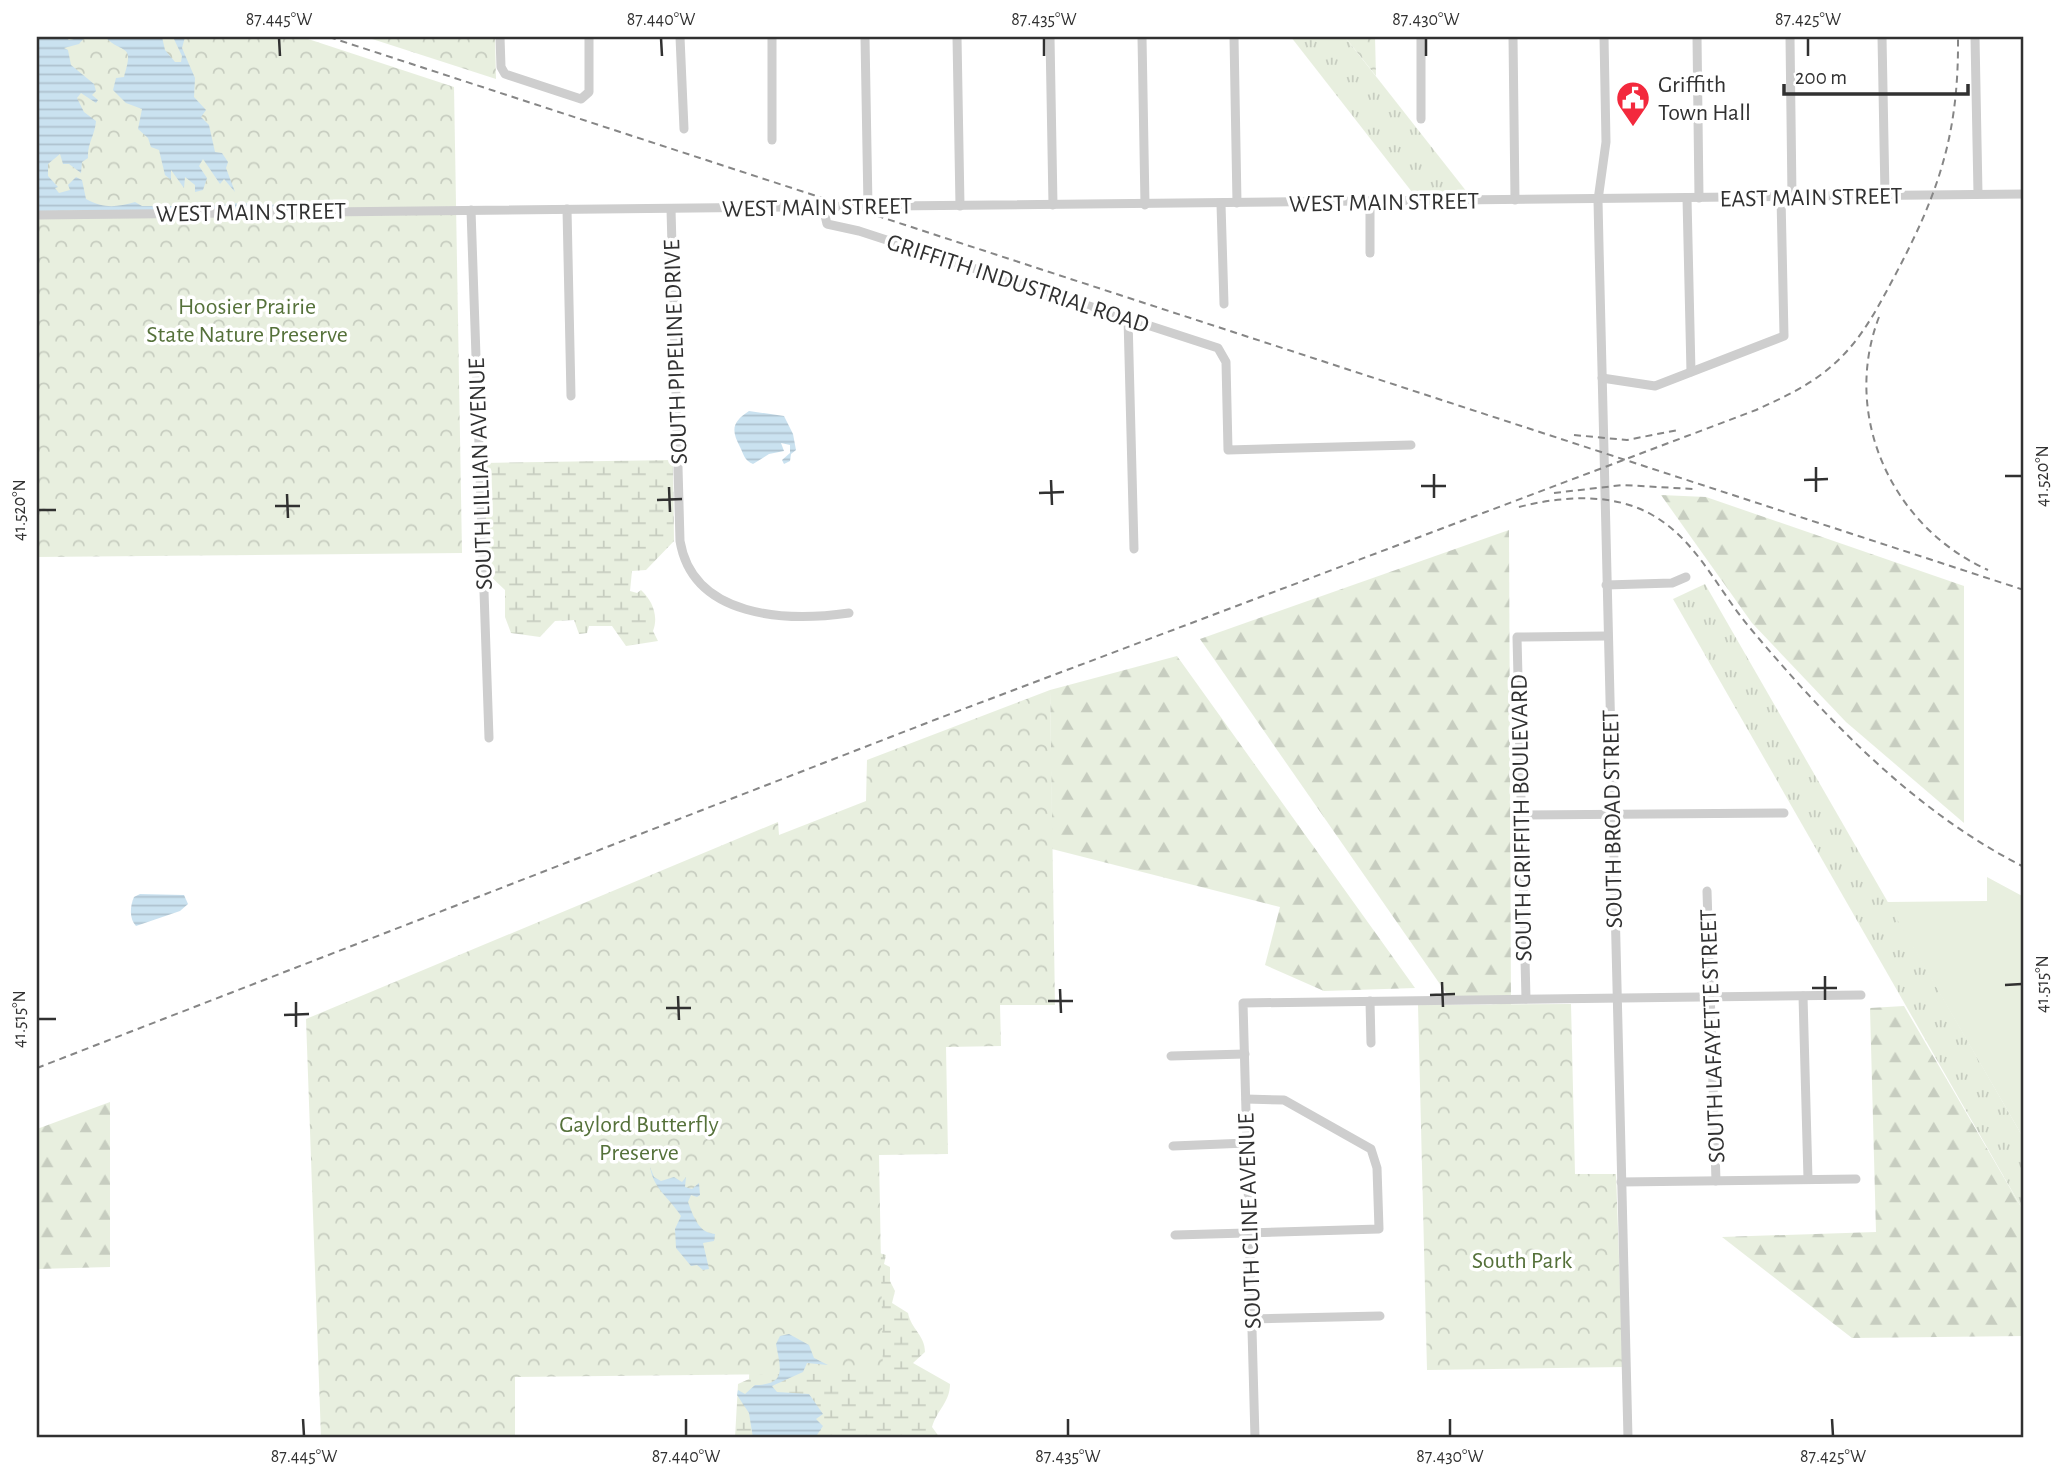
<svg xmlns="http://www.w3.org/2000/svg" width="2061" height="1475" font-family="'Alegreya Sans',sans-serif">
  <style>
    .grass { fill: url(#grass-tufts) }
    .forest { fill: url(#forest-firs) }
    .wetland { fill: url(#wetland-marsh) }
    .park { fill: url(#park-crowns) }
    .pitch { fill: #e8efdf }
    .water { fill: url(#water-rules) }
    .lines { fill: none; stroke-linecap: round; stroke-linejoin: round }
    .minor { stroke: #cecece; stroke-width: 9 }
    .rail { stroke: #868686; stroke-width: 2; stroke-dasharray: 7 5; stroke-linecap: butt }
    .ticks { fill: none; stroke: #313131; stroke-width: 2.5 }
    .labels { text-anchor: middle; stroke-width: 7; stroke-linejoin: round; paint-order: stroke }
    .poi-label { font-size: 24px; fill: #313131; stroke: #fff; text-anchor: start }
    .street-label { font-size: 24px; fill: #313131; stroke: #fff }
    .park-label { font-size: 24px; fill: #55713a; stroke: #fff }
    .neatline { fill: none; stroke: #313131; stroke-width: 2.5 }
    .ticks-label { font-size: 18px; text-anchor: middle; fill: #313131 }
  </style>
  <defs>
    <pattern id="grass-tufts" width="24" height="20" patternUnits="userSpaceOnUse" patternTransform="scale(1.75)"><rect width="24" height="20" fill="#e8efdf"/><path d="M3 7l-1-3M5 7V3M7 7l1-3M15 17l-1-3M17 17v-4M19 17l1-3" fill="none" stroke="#c7cdc0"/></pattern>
    <pattern id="forest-firs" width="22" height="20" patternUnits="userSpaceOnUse" patternTransform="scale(1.75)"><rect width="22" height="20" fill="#e8efdf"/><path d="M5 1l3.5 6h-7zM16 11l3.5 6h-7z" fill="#c7cdc0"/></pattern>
    <pattern id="wetland-marsh" width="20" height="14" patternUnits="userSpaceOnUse" patternTransform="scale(1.75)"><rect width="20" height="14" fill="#e8efdf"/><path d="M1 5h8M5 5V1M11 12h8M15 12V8" fill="none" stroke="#c7cdc0"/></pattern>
    <pattern id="park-crowns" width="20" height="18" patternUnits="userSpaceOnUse" patternTransform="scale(1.75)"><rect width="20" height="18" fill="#e8efdf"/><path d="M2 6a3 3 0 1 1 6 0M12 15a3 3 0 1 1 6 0" fill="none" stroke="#c7cdc0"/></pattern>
    <pattern id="water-rules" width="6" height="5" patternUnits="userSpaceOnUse" patternTransform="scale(1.75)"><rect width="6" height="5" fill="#cae2f0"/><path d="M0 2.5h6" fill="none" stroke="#aec2ce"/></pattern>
  </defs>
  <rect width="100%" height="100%" fill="#fff"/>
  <g class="grass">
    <polygon points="1291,37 1345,37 1474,201 1419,201"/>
    <polygon points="1705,584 2024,1139 2024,1212 1673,599"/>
  </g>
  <g class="forest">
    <polygon points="1661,495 1706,497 1964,586 1964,823 1846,722 1752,623"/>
    <polygon points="1509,530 1511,1006 1451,1000 1200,639"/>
    <polygon points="1177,656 1415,988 1324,991 1265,965 1280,907 1052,849 1050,690"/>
    <polygon points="1904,1006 2024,1212 2024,1336 1852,1338 1722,1237 1876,1232 1870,1008"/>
    <polygon points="110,1102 110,1267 37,1269 37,1129"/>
  </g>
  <g class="wetland">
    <path d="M673 460 674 541 646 570 632 571 630 591 637 593 641 590C652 600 659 616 653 631L658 641 626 646 612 626H589L587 633 579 634 574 620 555 621 540 637 511 633 505 617V590L488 574 484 463Z"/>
    <path d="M876 1252 886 1255 884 1264 890 1267V1281L895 1291 892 1303 908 1313C911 1329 925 1335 925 1352L913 1363 950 1384C950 1402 937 1410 932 1427L940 1438H735L738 1384 749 1379 750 1353Z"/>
  </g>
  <g class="park">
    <polygon points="37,37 302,37 454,87 462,553 37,557"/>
    <polygon points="366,37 495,37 496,79"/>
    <polygon points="1345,37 1375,37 1376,76"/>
    <polygon points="1050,690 1055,1005 1000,1005 1001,1046 946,1047 948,1154 879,1155 883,1373 515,1377 515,1438 321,1438 306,1019 778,822 779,835 866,801 867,760"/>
    <polygon points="1571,1004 1575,1174 1616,1174 1623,1367 1427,1370 1418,1005"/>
  </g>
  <polygon class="pitch" points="1987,877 2024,897 2024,1139 1887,902 1987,901"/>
  <g class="water">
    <path d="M37 37H65L69 40 85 37 79 44 64 48 68 50 71 65 94 84 96 91 92 95 98 100 96 103 81 93 77 98 84 112 96 121C95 135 87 144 88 158L82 162 81 173 69 164H63L60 154 48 164V176L58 187 55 188 59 193 70 190 68 185 76 177 82 180 86 199C104 209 117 207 135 202L142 206H182L198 202 209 206 240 203 352 208 37 211Z"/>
    <path d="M105 37H162L165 50 175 62H181L182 56 173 37H185L182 48 195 78 194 97 206 110 201 117 209 125 215 152 222 153 228 162 226 168 235 192 224 179 220 184 203 159 199 166 207 178 203 190 195 192V185L185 177 184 188 171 170V180L165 175 159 150 151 147 148 138 138 129 142 109 126 103 113 90 116 78 124 77C135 42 123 55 105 37Z"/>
    <path d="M749 411 784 416 793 434 796 450 791 454 790 461 784 464 782 460 790 453V445L781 443 784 451 769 454 753 464C744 460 744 455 740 447 731 430 732 422 749 411Z"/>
    <path d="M140 894 184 895 188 904 180 911 136 926C129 919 130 906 134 897Z"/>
    <path d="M650 1167 654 1177 661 1181 674 1177 682 1182 686 1177 685 1187 692 1189 699 1183 700 1195 697 1197 691 1195 688 1202C693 1215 698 1233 715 1234L714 1241 703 1243 709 1269 703 1270 697 1265 691 1266 676 1248 675 1229 681 1216C669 1197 654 1190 650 1167Z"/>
    <path d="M789 1334 809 1345 814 1358 828 1365 807 1363 803 1372 772 1386 777 1392 809 1394 823 1414 816 1419 823 1426 815 1438H753L749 1413 737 1395 738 1390 745 1394 755 1385C788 1385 780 1367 776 1344L780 1336Z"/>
  </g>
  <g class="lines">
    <g class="minor">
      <polyline points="500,37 501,67 505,74 581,99 589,92 589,37"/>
      <polyline points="680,37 684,129"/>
      <polyline points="865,37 868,207"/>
      <polyline points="957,37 960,206"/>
      <polyline points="1050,37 1053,205"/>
      <polyline points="1142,37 1145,205"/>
      <polyline points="1234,37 1237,203"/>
      <polyline points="1421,37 1421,119"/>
      <polyline points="1513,37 1515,200"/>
      <polyline points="1604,37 1606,142 1598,200 1599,246 1628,1438"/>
      <polyline points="1697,37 1699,198"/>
      <polyline points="1790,37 1792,197"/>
      <polyline points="1882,37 1885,195"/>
      <polyline points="1975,37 1978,194"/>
      <polyline points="772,140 772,37"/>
      <polyline points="1687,198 1691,372"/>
      <polyline points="1221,204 1224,304"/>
      <polyline points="823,207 827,224 859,231 1218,348 1226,362 1228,450 1411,445"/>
      <polyline points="567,209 571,396"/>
      <path d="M671 209 680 541C693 618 786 622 849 613"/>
      <polyline points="471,210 489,738"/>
      <polyline points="37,215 2024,194"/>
      <polyline points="1370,253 1370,202"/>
      <polyline points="1128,318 1134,549"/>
      <polyline points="1602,378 1655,386 1784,336 1781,197"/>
      <polyline points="1606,585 1672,583 1686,577"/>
      <polyline points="1521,815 1784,813"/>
      <polyline points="1707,891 1716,1181"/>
      <polyline points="1803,996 1808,1179"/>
      <polyline points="1526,999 1517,637 1607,636"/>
      <polyline points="1370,1001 1371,1043"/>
      <polyline points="1171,1056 1245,1054"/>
      <polyline points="1173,1146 1247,1143"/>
      <polyline points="1621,1182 1856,1179"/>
      <polyline points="1175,1235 1379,1229 1377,1168 1371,1149 1284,1100 1246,1099"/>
      <polyline points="1252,1319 1380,1316"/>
      <polyline points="1255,1438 1243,1003 1861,995"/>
    </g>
    <g class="rail">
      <polyline points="329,37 2024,590"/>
      <path d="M1879 317C1841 416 1892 527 1988 570"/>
      <polyline points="1574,435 1627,440 1678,430"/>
      <polyline points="1554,493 1623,485 1693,489"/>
      <path d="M1519 507C1562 496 1614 492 1654 516 1697 541 1718 590 1750 628 1828 721 1915 812 2024 867"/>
      <path d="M37 1068 937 719 1756 410C1784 397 1811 385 1834 364 1860 341 1876 311 1892 281 1938 195 1959 136 1958 37"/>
    </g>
  </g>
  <path class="ticks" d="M279 38 280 56M661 38 662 56M1044 38V56M1426 38V56M1808 38V56M1816 467V492M1434 474V498M2005 476H2022M1051 480 1052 505M1804 480 1828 479M1421 486H1446M669 487 670 512M1039 493 1064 492M287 494 288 518M657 500 682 499M275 506H300M38 510H56M1825 976V1000M1442 982 1443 1007M2005 985 2022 984M1812 988H1837M1060 989 1061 1013M1430 995 1455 994M678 996 679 1020M1048 1001H1073M296 1002V1027M666 1008H691M284 1015 309 1014M38 1019H56M303 1419 304 1436M686 1419V1436M1068 1419V1436M1450 1419V1436M1832 1419 1833 1436"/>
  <defs>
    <g id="civic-pin" transform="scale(1.75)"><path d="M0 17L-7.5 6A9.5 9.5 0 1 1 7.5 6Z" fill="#f3293d" stroke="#fff"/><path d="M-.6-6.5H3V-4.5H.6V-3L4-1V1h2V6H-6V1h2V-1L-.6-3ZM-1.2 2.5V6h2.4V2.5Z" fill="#fff"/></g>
  </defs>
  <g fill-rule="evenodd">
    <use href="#civic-pin" x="1633" y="98"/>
  </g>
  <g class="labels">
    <g class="poi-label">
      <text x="1658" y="92">Griffith<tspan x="1658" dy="28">Town Hall</tspan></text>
    </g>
    <g class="street-label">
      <text transform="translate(1811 197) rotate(-1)" y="8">EAST MAIN STREET</text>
      <text transform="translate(1384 202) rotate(-1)" y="8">WEST MAIN STREET</text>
      <text transform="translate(817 207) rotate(-1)" y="8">WEST MAIN STREET</text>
      <text transform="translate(251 212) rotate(-1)" y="8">WEST MAIN STREET</text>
      <text transform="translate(1018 283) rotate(18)" y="8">GRIFFITH INDUSTRIAL ROAD</text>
      <text transform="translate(675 352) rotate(-92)" y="8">SOUTH PIPELINE DRIVE</text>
      <text transform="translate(480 474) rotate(-92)" y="8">SOUTH LILLIAN AVENUE</text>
      <text transform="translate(1521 818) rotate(-91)" y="8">SOUTH GRIFFITH BOULEVARD</text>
      <text transform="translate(1612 819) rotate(-91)" y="8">SOUTH BROAD STREET</text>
      <text transform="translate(1712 1036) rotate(-92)" y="8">SOUTH LAFAYETTE STREET</text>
      <text transform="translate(1249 1221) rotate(-92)" y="8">SOUTH CLINE AVENUE</text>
    </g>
    <g class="park-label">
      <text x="247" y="314">Hoosier Prairie<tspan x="247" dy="28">State Nature Preserve</tspan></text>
      <text x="639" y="1132">Gaylord Butterfly<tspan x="639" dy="28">Preserve</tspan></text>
      <text x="1522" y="1268">South Park</text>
    </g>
  </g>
  <rect width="2061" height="1475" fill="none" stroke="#ffffff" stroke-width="77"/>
  <path d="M1784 84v10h184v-10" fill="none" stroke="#313131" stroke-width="3.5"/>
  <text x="1795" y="84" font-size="21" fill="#313131" stroke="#ffffff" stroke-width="5" paint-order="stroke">200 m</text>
  <rect x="38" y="38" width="1984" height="1398" class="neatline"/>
  <g class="ticks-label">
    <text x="279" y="25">87.445°W</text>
    <text x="661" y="25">87.440°W</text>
    <text x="1044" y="25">87.435°W</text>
    <text x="1426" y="25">87.430°W</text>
    <text x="1808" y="25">87.425°W</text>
    <text transform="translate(2042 476) rotate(-90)" y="6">41.520°N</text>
    <text transform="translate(19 510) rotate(-90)" y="6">41.520°N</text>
    <text transform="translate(2042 984) rotate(-90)" y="6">41.515°N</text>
    <text transform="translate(19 1019) rotate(-90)" y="6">41.515°N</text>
    <text x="304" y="1462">87.445°W</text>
    <text x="686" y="1462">87.440°W</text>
    <text x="1068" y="1462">87.435°W</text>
    <text x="1450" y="1462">87.430°W</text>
    <text x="1833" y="1462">87.425°W</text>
  </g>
</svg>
